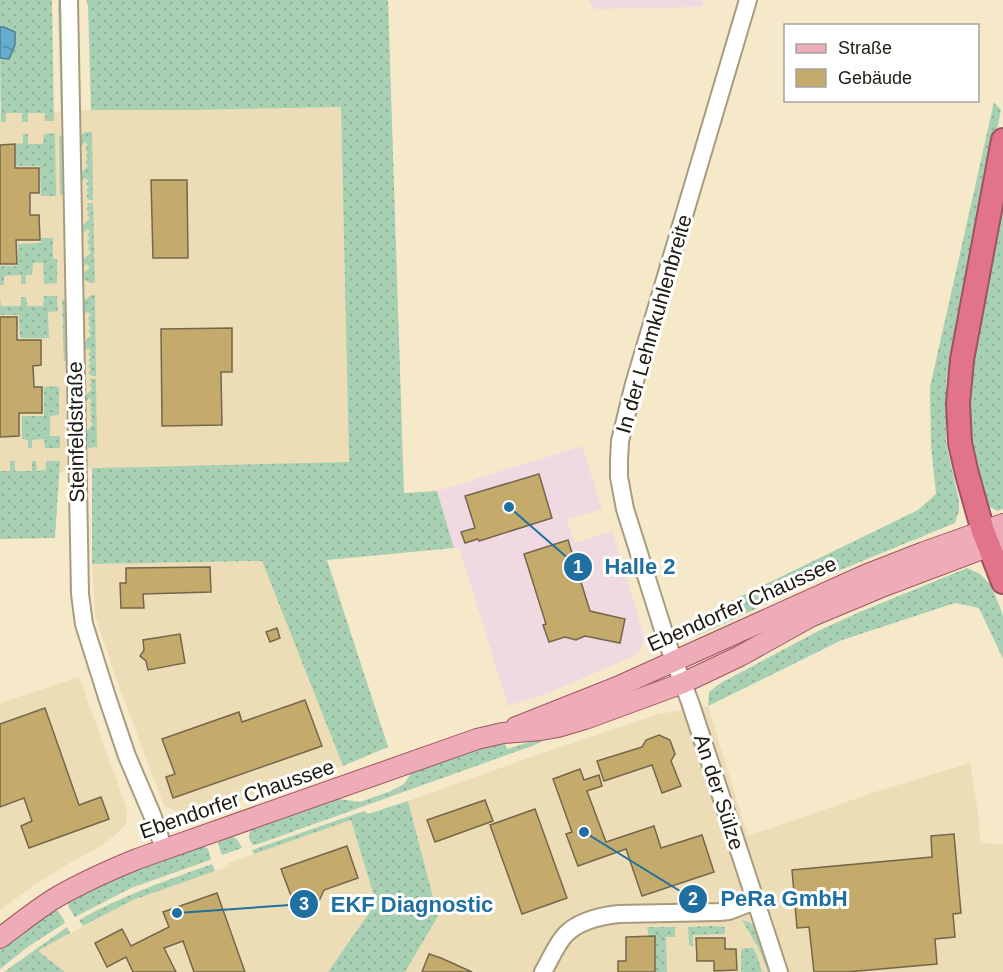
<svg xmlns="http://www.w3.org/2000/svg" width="1003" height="972" font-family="Helvetica,sans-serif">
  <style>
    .built { fill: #edddb7 }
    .industrial { fill: #f1d9e2 }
    .grass { fill: url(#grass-dots) }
    .water { fill: url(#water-ripples); stroke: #518095; stroke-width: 1.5 }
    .building { fill: #c4aa6b; stroke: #73674c; stroke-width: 1.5 }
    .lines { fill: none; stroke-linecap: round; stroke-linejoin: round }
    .minor-casing { stroke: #a89c7f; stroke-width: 20 }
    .major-casing { stroke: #9e545e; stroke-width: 22 }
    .highway-casing { stroke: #9e545e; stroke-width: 26 }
    .minor { stroke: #fff; stroke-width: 16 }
    .major { stroke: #eeacb8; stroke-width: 20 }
    .highway { stroke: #e27489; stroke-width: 22 }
    .labels { text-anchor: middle; stroke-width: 6; stroke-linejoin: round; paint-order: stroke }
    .street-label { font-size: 21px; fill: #1f1a0f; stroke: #fff }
    .leader { fill: none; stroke: #1f6fa1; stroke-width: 2 }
    .callout-dot { fill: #1f6fa1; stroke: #fff; stroke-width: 2 }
    .mark-label { font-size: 18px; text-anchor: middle; font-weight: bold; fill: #fff }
    .callout-label { font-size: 22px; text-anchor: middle; font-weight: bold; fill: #1f6fa1; stroke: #fff; stroke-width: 6; stroke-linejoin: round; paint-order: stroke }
  </style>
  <defs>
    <pattern id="grass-dots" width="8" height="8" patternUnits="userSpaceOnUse" patternTransform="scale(1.5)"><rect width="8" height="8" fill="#a8d0b3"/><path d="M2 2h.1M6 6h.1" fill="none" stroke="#90b299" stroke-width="1.8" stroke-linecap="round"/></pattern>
    <pattern id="water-ripples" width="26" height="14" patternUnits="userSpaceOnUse" patternTransform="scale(1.5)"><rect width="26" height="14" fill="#66accf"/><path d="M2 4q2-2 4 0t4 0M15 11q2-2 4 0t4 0" fill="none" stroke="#538ba6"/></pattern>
  </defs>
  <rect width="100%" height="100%" fill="#f6e9ca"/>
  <g class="built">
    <polygon points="341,107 349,463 135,467 92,468 60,472 0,474 0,113 54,112 91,110 197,110"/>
    <polygon points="262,561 343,766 220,808 183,814 164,806 113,670 95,615 92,564"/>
    <polygon points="79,677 127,809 126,824 113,837 98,848 78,858 33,886 0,910 0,703"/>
    <polygon points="708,706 748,836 878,791 970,763 979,819 980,843 1003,844 1003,972 405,972 438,915 408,801 528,758 658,714"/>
    <polygon points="351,820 376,903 328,972 65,972 38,951 133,900 229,866 228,863"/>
  </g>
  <g class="industrial">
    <polygon points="589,0 703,0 703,7 594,9"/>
    <polygon points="582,446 602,509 567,520 575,543 612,531 645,638 638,654 551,692 508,706 459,547 454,548 437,491"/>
  </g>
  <g class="grass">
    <polygon points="0,0 52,0 54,121 45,121 45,113 28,113 28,122 22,122 22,113 6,113 6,122 1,122 0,58 9,59 4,27 0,27"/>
    <polygon points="58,0 63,0 66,116 61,118"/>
    <polygon points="86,0 388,0 404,493 437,491 454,548 327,560 388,747 343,766 262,561 92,564 92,468 349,462 341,107 197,110 91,110 88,5"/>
    <polygon points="994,102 1001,110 946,382 946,442 959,501 959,511 955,523 833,573 699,635 682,625 918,510 936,494 931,446 930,387"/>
    <polygon points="85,132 92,132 93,200 89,200 86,196 89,193 86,190 89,187 86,184 89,181 85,178 79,185 79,175 88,166 85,162 88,159 85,155 88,153 85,149 88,145 85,142 79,148 79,137"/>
    <polygon points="55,133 56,196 41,196 40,166 16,166 16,144 23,143 23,134 28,134 28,144 43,144 44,134"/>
    <polygon points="59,135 65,138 66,191 60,196"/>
    <polygon points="1003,182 1003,509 997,511 987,505 974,458 969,432 969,397 972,361"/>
    <polygon points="86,203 93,203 95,283 90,283 80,277 90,267 86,264 80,271 80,262 91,253 88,248 90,245 87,242 90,238 87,235 90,231 87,229 80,236 80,228 90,218 87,215 89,212 86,209 89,206"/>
    <polygon points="41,238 53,238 53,259 57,259 57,283 44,284 43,263 33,263 32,275 26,275 26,284 21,284 21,275 4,276 4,285 0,285 0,266 18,266 18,244 41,243"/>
    <polygon points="92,295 95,295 96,376 92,376 88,373 91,370 88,366 91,363 88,360 91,357 88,354 91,351 88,348 82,353 82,345 91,335 88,331 91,328 88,324 90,322 88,318 91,314 87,312 81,317 81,302"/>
    <polygon points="44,296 57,296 58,311 48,312 49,338 20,338 19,315 0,315 0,297 1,306 21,306 21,297 26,297 27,306 43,306"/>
    <polygon points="62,299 68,304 68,358 64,362"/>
    <polygon points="89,379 96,379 97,447 89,448 83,442 83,435 93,424 90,421 92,418 90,415 92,412 89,410 92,407 89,404 92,401 89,398 83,405 83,398 92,389 89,385 92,382"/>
    <polygon points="56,386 59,388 59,415 50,416 50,436 60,436 60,448 45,448 44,439 32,440 32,448 28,448 28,440 22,439 22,416 44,416 44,387"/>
    <polygon points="10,461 15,461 15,471 32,471 32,461 36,461 37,471 46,470 46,461 60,461 55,538 0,539 0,471 10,471"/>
    <polygon points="967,568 980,574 991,585 1003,615 1003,659 979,608 955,603 842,640 708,706 709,692 719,684 820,630 862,611"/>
    <path d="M545 737 541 742 532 746 261 843 253 845C248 839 248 834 252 828L332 798 360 802 391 791 404 784 414 769 503 739 507 749Z"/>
    <polygon points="408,801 438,916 405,972 328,972 376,903 351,820 254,854 252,850 364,811 368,814"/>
    <path d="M225 835C235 835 238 840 242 848L222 855 218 844Z"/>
    <polygon points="201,844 208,849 211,859 210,860 131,888 75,917 68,906 69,899 92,887"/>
    <path d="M212 864 215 871 133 900 83 926 79 920C121 896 167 880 212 864Z"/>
    <polygon points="52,910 58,911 64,920 65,923 29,946 0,969 0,946"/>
    <path d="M742 920C749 922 754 924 758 930L772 972H768L759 949Z"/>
    <polygon points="715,926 725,927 725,934 693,935 693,946 689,945 688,927"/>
    <polygon points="67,927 70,933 38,951 65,972 4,972"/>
    <polygon points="647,927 675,927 675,937 666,937 667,972 655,972"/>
    <polygon points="744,948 753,948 757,955 762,972 741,972 741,951"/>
  </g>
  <polygon class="water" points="0,27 4,27 15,32 15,45 9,59 0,58"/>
  <g class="building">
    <polygon points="15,144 15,168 39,168 39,193 30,193 30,215 39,215 40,240 16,240 17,264 0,264 0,145"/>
    <polygon points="151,180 187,180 188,258 153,258"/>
    <polygon points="0,317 17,317 17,340 41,340 41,365 33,366 34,387 42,387 42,413 19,413 19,436 0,437"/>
    <polygon points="232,328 232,372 221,372 222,425 162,426 161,329"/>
    <polygon points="539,474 552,518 479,541 478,539 465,543 461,532 475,528 465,496"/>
    <polygon points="568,540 590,611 625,619 620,643 585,636 576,640 565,637 549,642 543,625 546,624 524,554"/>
    <polygon points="210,567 211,592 143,594 144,608 121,608 120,583 126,583 126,568"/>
    <polygon points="277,628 280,638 270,642 266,632"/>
    <polygon points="180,634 185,663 148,670 146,661 140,656 144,650 143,640"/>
    <polygon points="305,700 322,746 173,798 166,777 175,774 162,739 239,712 242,722"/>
    <polygon points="45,708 79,805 101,797 109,819 29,848 21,826 32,821 24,798 0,807 0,724"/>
    <polygon points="659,735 670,740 675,754 671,761 681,786 662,793 652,765 604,781 597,761 642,747 646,740"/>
    <polygon points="580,769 584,780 599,775 602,786 587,791 606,842 654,826 661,848 702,835 714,872 642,896 626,849 578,866 566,834 572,832 553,779"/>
    <polygon points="485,800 493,821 435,842 427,820"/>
    <polygon points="535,809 567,898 522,914 490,825"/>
    <polygon points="954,834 961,913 953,914 955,937 935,939 937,964 847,972 814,972 809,927 797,928 792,870 932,857 931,836"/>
    <polygon points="347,846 358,878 324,890 319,901 308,896 293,901 281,869"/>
    <polygon points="217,893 245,972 194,972 183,941 164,948 176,972 133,972 126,957 107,967 95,943 122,929 131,946 169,927 163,912"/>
    <polygon points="655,936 655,972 618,972 618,961 626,961 626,937"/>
    <polygon points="696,938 725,938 725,949 736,949 737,970 714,971 714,961 697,961"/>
    <polygon points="429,954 441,958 472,972 422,972"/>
  </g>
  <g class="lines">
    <g class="minor-casing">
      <g id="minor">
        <polyline points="69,0 80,594 84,624 107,697 127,756 153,817 164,849"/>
        <polyline points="748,0 634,384 620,441 619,460 619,477 625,509 667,642 690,702 779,972"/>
        <path d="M543 972C550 960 556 945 565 935 578 921 600 916 619 914L719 912 729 911 755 901"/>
      </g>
    </g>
    <g class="major-casing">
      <g id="major">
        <polyline points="516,727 617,687 865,575 924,552 1003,524"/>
        <path d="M0 938C19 924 37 909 57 897 83 882 110 870 137 859L477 739 503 733 541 730 558 727 585 719 683 683 740 656 812 616 879 588 1003 541"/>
      </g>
    </g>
    <g class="highway-casing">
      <polyline id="highway" points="1003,140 962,360 958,403 960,443 967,474 983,531 1003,582"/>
    </g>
    <use href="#minor" class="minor"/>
    <use href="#major" class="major"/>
    <use href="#highway" class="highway"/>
  </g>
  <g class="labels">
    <g class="street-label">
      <text transform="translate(654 324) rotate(-74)" y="7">In der Lehmkuhlenbreite</text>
      <text transform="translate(76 432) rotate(-91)" y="7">Steinfeldstraße</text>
      <text transform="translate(742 604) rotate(-24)" y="7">Ebendorfer Chaussee</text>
      <text transform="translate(719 792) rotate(72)" y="7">An der Sülze</text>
      <text transform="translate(237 799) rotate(-19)" y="7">Ebendorfer Chaussee</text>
    </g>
  </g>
  <path class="leader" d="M509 507L578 567M584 832L693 899M177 913L304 904"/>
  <g class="callout-dot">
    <circle cx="509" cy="507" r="6"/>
    <circle cx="584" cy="832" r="6"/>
    <circle cx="177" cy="913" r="6"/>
    <circle cx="578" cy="567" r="15"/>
    <circle cx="693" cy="899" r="15"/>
    <circle cx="304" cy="904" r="15"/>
  </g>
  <g class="mark-label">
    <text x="578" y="573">1</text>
    <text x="693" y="905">2</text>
    <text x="304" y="910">3</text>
  </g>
  <g class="callout-label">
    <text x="640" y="574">Halle 2</text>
    <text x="784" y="906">PeRa GmbH</text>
    <text x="412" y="912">EKF Diagnostic</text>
  </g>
  <rect x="784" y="24" width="195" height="78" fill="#ffffff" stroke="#a5a39f" stroke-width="1.5"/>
  <rect x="796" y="44" width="30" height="9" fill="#eeacb8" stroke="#a5a39f" stroke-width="1.5"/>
  <text x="838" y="54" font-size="18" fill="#1f1a0f">Straße</text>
  <rect x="796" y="69" width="30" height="18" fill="#c4aa6b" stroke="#a5a39f" stroke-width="1.5"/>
  <text x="838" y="84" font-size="18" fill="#1f1a0f">Gebäude</text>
</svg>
